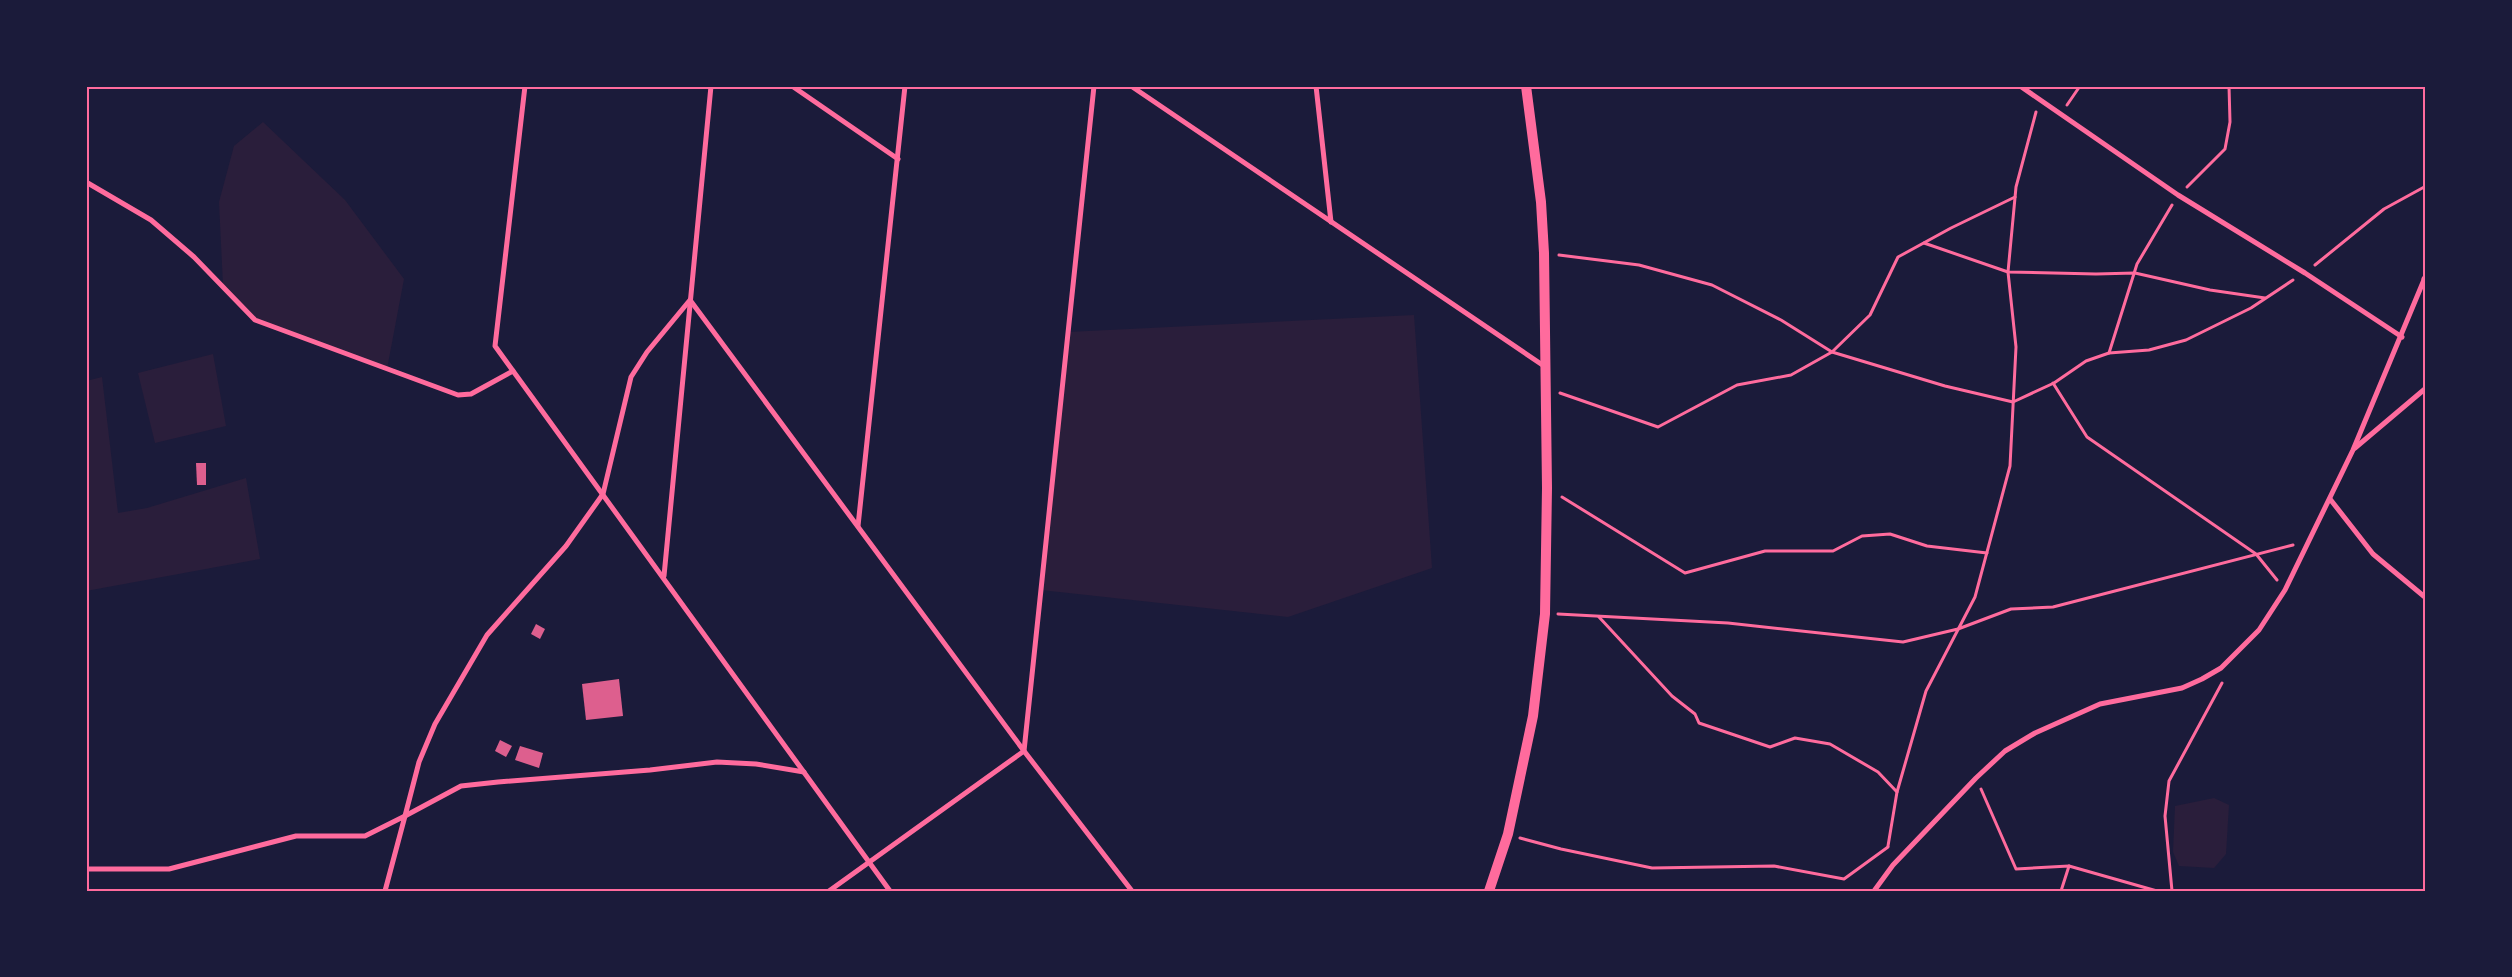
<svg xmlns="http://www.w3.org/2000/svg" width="2512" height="977" font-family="Karla,sans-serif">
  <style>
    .green { fill: #2a1e3b }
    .building { fill: #dd5f8e }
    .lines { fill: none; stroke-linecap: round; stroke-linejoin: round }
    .path { stroke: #ff6b9d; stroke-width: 3 }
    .minor { stroke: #ff6b9d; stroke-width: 5 }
    .secondary { stroke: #ff6b9d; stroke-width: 10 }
    .neatline { fill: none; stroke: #ff6b9d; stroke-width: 2 }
  </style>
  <rect width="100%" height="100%" fill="#1b1b3a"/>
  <g class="green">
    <polygon points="263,122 345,200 404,279 387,369 255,320 223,285 219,202 234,146"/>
    <polygon points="1414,315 1432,568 1288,617 1041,590 1068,332"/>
    <polygon points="213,354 226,426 155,443 138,373"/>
    <polygon points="102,377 118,513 147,508 246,478 260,559 86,591 86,381"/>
    <polygon points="2214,798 2229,805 2226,854 2214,868 2179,866 2173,852 2175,806"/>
  </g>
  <g class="building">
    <polygon points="196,463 206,463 206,485 197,485"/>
    <polygon points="536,624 545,629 540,639 531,634"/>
    <polygon points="619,679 623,716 586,720 582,684"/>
    <polygon points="500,740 512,746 506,757 495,751"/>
    <polygon points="520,746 543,753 539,768 515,760"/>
  </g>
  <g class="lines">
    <g class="path">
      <polyline points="2067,105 2080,86"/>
      <polyline points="2187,187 2225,149 2230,122 2229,86"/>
      <polyline points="1924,243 2008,272 2096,274 2135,273 2210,290 2265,298"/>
      <polyline points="1559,255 1639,265 1712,285 1781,320 1832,352 1945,386 2013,402 2054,383 2086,361 2109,353 2149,350 2186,340 2251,308 2293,280"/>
      <polyline points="2315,265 2384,209 2426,186"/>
      <polyline points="2109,353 2137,264 2172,205"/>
      <polyline points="2053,383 2087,437 2256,554 2277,580"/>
      <polyline points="1560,393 1658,427 1737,385 1791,375 1832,352 1870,315 1898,257 1951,228 2015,197"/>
      <polyline points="1562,497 1685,573 1765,551 1833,551 1862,536 1890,534 1927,546 1987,553"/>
      <polyline points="1558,614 1728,623 1903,642 1958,629 2011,609 2053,607 2293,545"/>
      <polyline points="1599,617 1672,696 1695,714 1699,723 1770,747 1795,738 1830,744 1878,772 1897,792"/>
      <polyline points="1981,789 2016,869 2069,866 2157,891"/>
      <polyline points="1520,838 1561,849 1652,868 1774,866 1844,879 1888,847"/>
      <polyline points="1888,846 1897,792 1926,691 1975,597 2010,466 2016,347 2008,272 2016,187 2036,112"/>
      <polyline points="2061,891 2069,866"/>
      <polyline points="2172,891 2165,816 2169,781 2222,683"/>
    </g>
    <g class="minor">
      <polyline points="525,86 495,346 890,891"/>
      <polyline points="792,86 898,159"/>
      <polyline points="1131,86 1544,366"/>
      <polyline points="1316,86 1331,222"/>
      <polyline points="2020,86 2178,195 2305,273 2402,337"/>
      <polyline points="86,182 151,220 194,257 255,320 458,395 471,394 513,371"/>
      <polyline points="2424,279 2426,291"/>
      <polyline points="2355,448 2426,388"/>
      <polyline points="2330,499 2373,554 2426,598"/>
      <polyline points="858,526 905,86"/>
      <polyline points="664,576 711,86"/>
      <polyline points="804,772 756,764 717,762 650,770 498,782 461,786 405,816 419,762 435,724 487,635 566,546 603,494 631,377 647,352 690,300 1024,751 1132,891"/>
      <polyline points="86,869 169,869 296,836 365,836 405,816 385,891"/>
      <polyline points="829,891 1024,751 1094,86"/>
      <polyline points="1874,891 1893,865 1976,778 2005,751 2035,733 2100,704 2182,688 2202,679 2221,668 2259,630 2285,590 2353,450 2426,275"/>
    </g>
    <polyline class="secondary" points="1489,891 1508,834 1533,716 1545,614 1547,488 1544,253 1541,202 1526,86"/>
  </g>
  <rect width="2512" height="977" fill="none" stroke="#1b1b3a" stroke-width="175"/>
  <rect x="88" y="88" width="2336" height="802" class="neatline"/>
</svg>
